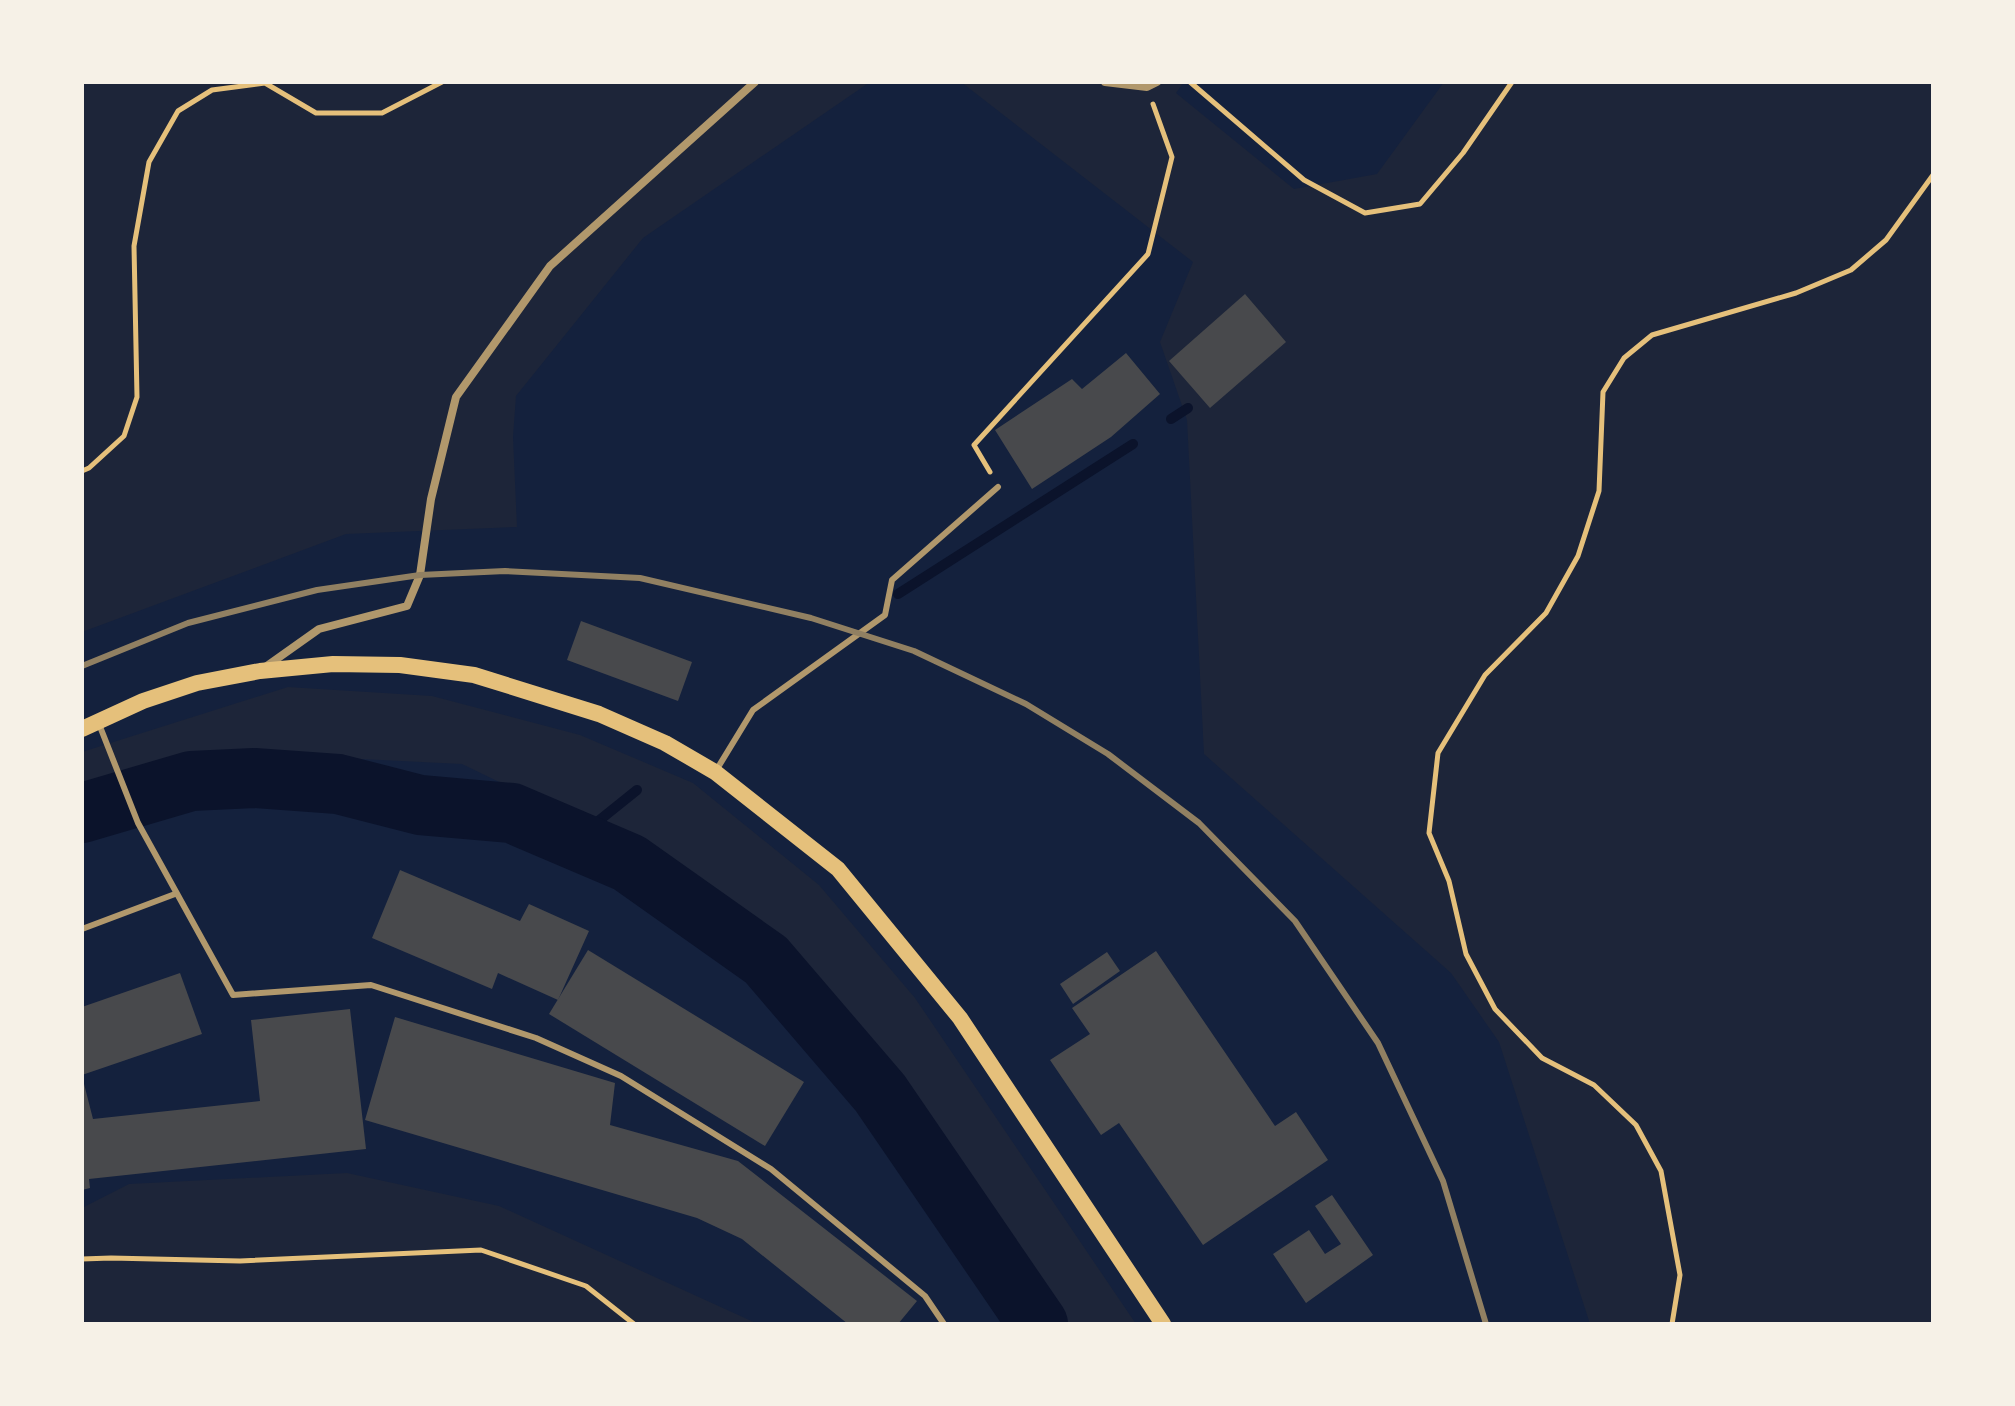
<svg xmlns="http://www.w3.org/2000/svg" width="2015" height="1406" font-family="Inter,sans-serif">
  <style>
    .green { fill: #1d2539 }
    .lines { fill: none; stroke-linecap: round; stroke-linejoin: round }
    .stream { stroke: #0b132b; stroke-width: 10 }
    .river { stroke: #0b132b; stroke-width: 60 }
    .building { fill: #48494c }
    .path { stroke: #e5c07b; stroke-width: 5 }
    .service { stroke: #b1986c; stroke-width: 6 }
    .minor { stroke: #b1986c; stroke-width: 8 }
    .secondary { stroke: #e5c07b; stroke-width: 16 }
    .rail { stroke: #918062; stroke-width: 6 }
  </style>
  <rect width="100%" height="100%" fill="#14213d"/>
  <g class="green">
    <polygon points="82,82 870,82 643,238 516,396 513,437 517,527 346,534 82,632"/>
    <polygon points="961,82 1184,82 1176,93 1294,189 1377,174 1444,82 1933,82 1933,1324 1590,1324 1499,1042 1451,973 1204,754 1187,420 1160,342 1193,262"/>
    <polygon points="288,687 432,696 580,735 693,783 819,885 915,998 1136,1324 1012,1324 872,1089 733,936 614,838 462,764 320,757 178,795 98,829 82,841 82,752"/>
    <polygon points="347,1173 499,1206 758,1324 82,1324 82,1208 129,1184"/>
  </g>
  <g class="lines">
    <g class="stream">
      <polyline points="1171,419 1188,408"/>
      <polyline points="898,594 1133,444"/>
      <polyline points="576,839 637,790"/>
    </g>
    <polyline class="river" points="82,813 191,781 254,778 338,784 420,805 512,813 629,863 766,960 880,1093 1038,1324"/>
  </g>
  <g class="building">
    <polygon points="1245,294 1286,342 1210,408 1169,361"/>
    <polygon points="1126,353 1160,394 1111,437 1032,489 995,430 1072,379 1082,389"/>
    <polygon points="581,621 692,662 678,701 567,660"/>
    <polygon points="400,870 520,921 529,904 589,931 558,1000 498,973 492,989 372,938"/>
    <polygon points="588,950 804,1082 765,1146 549,1014"/>
    <polygon points="1156,951 1275,1126 1296,1112 1328,1160 1203,1245 1119,1123 1101,1135 1050,1060 1090,1034 1072,1008"/>
    <polygon points="1107,952 1120,971 1073,1004 1060,984"/>
    <polygon points="180,973 202,1034 82,1075 82,1007"/>
    <polygon points="350,1009 366,1149 89,1179 90,1188 82,1190 82,1076 93,1119 260,1101 251,1020"/>
    <polygon points="395,1017 615,1083 610,1125 738,1161 917,1301 898,1324 848,1324 742,1239 697,1218 365,1120"/>
    <polygon points="1332,1195 1373,1255 1306,1303 1273,1254 1309,1230 1325,1254 1341,1244 1315,1206"/>
  </g>
  <g class="lines">
    <g class="path">
      <polyline points="1190,82 1304,180 1365,213 1420,204 1463,153 1512,82"/>
      <polyline points="82,471 89,468 124,436 137,397 134,246 149,162 178,111 212,90 265,83 316,113 382,113 442,82"/>
      <polyline points="990,472 974,445 1148,254 1172,157 1153,104"/>
      <polyline points="82,1259 111,1258 240,1261 481,1250 586,1286 634,1324"/>
      <polyline points="1672,1324 1680,1275 1661,1171 1636,1125 1594,1085 1542,1058 1495,1009 1466,954 1449,881 1429,833 1438,753 1485,675 1546,613 1578,556 1599,491 1603,392 1624,358 1652,335 1796,293 1851,270 1886,240 1933,175"/>
    </g>
    <g class="service">
      <polyline points="99,724 138,823 233,995 371,985 536,1038 621,1076 771,1169 925,1296 944,1324"/>
      <polyline points="717,769 753,710 885,615 892,580 998,487"/>
      <polyline points="82,929 175,894"/>
    </g>
    <g class="minor">
      <polyline points="1105,82 1147,87 1157,82"/>
      <polyline points="264,668 319,629 407,606 420,575 431,499 456,397 550,266 755,82"/>
    </g>
    <polyline class="secondary" points="82,729 143,701 197,683 260,671 333,664 400,665 474,675 599,714 665,743 715,772 838,869 960,1018 1163,1324"/>
    <polyline class="rail" points="82,666 188,623 317,590 420,575 505,571 640,578 811,618 914,651 1026,704 1108,754 1199,823 1295,921 1378,1043 1443,1181 1486,1324"/>
  </g>
  <rect width="2015" height="1406" fill="none" stroke="#f6f1e7" stroke-width="168"/>
</svg>
